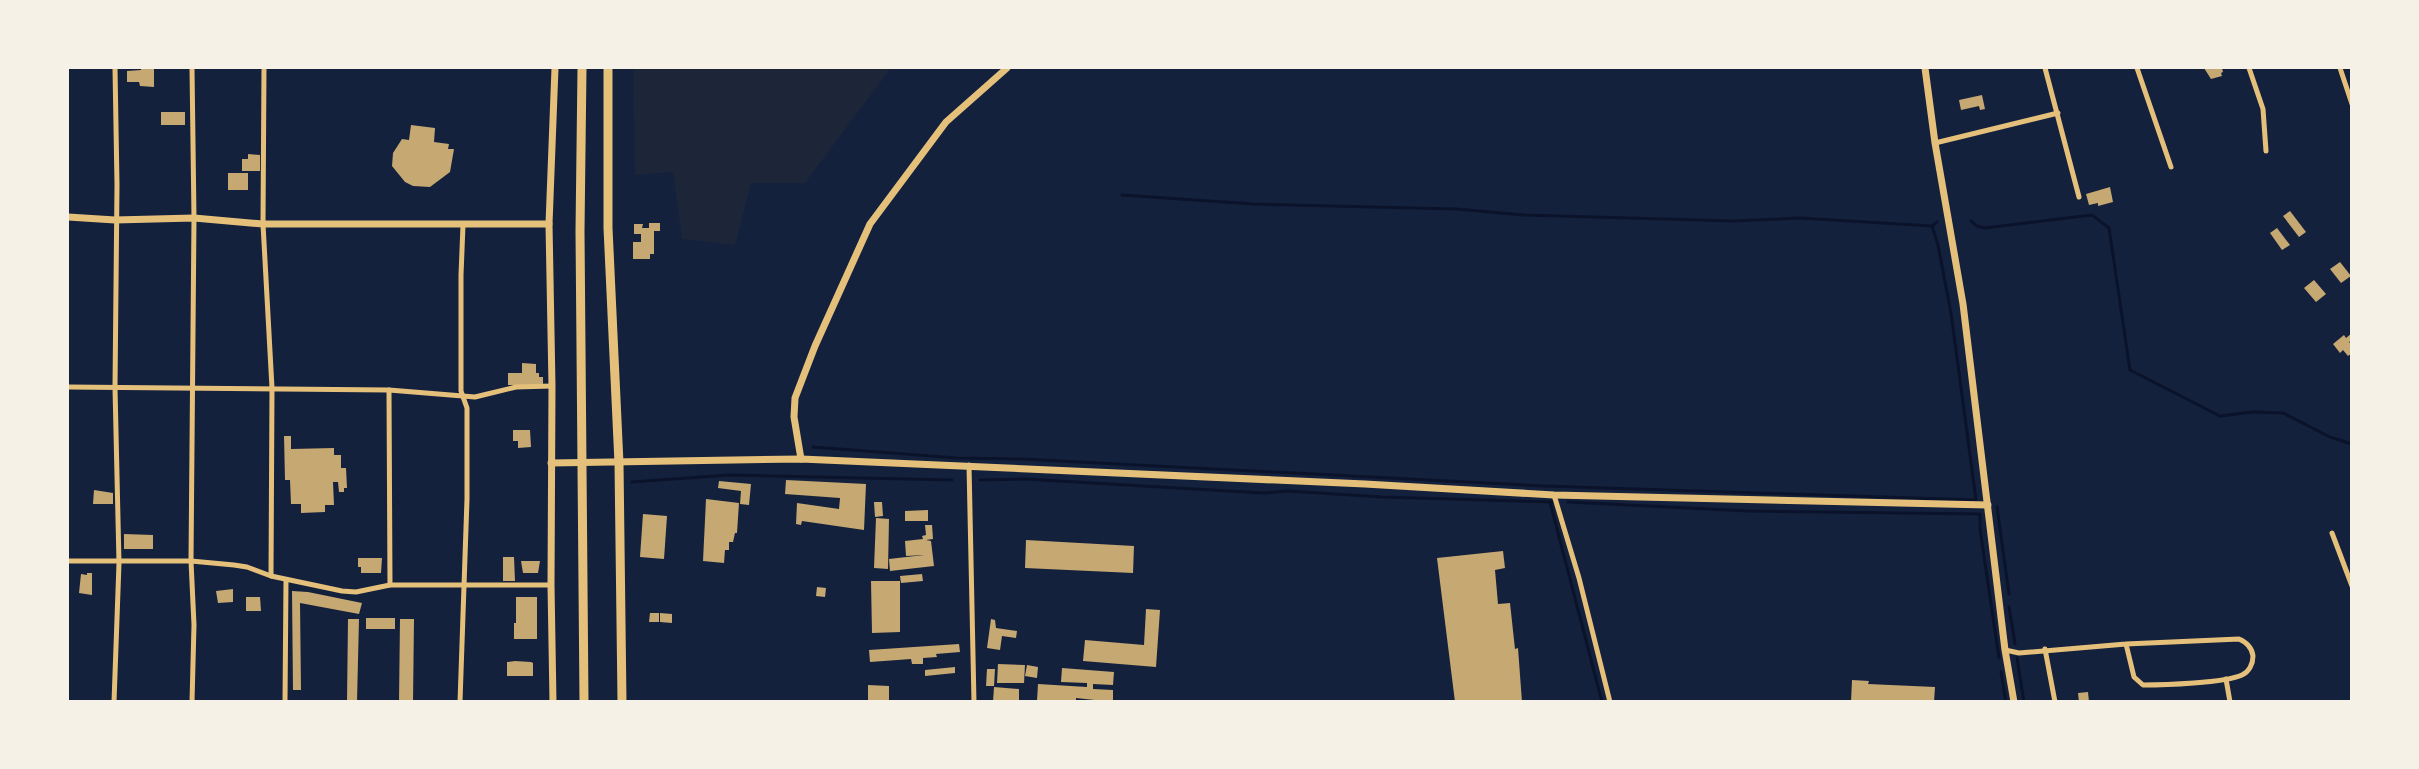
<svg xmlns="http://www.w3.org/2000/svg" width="2419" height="769" font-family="'Libre Baskerville',serif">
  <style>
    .green { fill: #1d2539 }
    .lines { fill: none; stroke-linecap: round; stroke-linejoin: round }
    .stream { stroke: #0b132b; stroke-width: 3 }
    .building { fill: #c6a872 }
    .minor { stroke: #e5c07b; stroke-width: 5 }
    .tertiary { stroke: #e5c07b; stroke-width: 7 }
    .trunk { stroke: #e5c07b; stroke-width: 9 }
  </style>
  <rect width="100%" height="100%" fill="#14213d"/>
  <polygon class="green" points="633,68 891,68 805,183 751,183 735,245 682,239 673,172 635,175"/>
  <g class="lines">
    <g class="stream">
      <polyline points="1122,195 1253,204 1456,209 1524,215 1733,221 1800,218 1932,226 1937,222"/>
      <polyline points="1971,221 1977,226 1985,228 2092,215 2109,228 2130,370 2220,416 2253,412 2283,413 2330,437 2352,444"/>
      <polyline points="813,447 957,458 1022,459 1545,486 1976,500 1951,313 1938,245 1932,226"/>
      <polyline points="980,480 1024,479 1263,493 1287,491 1382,497 1554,502"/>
      <polyline points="632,482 729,475 952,480"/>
      <polyline points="1550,502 1602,702"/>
      <polyline points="1568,502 1748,511 1980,514 1980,529 1999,658"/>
      <polyline points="1997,507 2009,594"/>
      <polyline points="2009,607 2015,644"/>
      <polyline points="2017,658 2024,702"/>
      <polyline points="2001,672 2006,702"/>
    </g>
  </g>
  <g class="building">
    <polygon points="2204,68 2222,68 2223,72 2221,73 2222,76 2211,79"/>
    <polygon points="141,69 154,69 154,87 140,86 139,82 127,82 127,71 141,70 141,77"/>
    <polygon points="1982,95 1985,109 1980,110 1979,106 1961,110 1959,100"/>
    <rect x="161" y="112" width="24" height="13"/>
    <polygon points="411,125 435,128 434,142 449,144 448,149 454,149 450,172 430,187 413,186 405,182 392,166 393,153 402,139 409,140"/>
    <polygon points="248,154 260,155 260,171 242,171 242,159 248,159"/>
    <rect x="228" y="173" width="20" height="17"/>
    <polygon points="2110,187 2113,202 2098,206 2098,203 2089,205 2086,194"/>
    <polygon points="2290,211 2306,232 2299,237 2283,216"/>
    <polygon points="649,223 660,223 660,231 654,231 654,254 650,254 650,259 633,259 633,242 641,242 641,234 634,234 634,224 643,224 642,228 649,228"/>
    <polygon points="2277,228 2290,245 2282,250 2270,233"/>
    <polygon points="2340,262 2351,276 2341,283 2330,269"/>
    <polygon points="2314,280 2326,294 2316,302 2304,288"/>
    <polygon points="2352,333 2352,340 2349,342 2352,345 2352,353 2348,356 2343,350 2340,353 2333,344 2344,335 2346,338"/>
    <polygon points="522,363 536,364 536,373 539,373 539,377 543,377 543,385 508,385 508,373 522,373"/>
    <polygon points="513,430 530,430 531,447 518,448 518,441 513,441"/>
    <polygon points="284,436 291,436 291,449 334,448 334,455 341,455 341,468 346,468 347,488 344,488 344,492 339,492 338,482 333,482 334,505 325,505 325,512 301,513 301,504 291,504 290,480 285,480"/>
    <polygon points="786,480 866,484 864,530 802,521 801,525 796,524 797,503 839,509 840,498 785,494"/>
    <polygon points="719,481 751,484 749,505 740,504 741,491 718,488"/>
    <polygon points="94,490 113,493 113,504 93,504"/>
    <polygon points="706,499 739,503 737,533 735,533 733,542 729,542 729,550 725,550 724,563 703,561"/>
    <polygon points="874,502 882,502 883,516 875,517"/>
    <polygon points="928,510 928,521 905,521 905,511"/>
    <polygon points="643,514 667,516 664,559 640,557"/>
    <polygon points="876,518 889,519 888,569 874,568"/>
    <polygon points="925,525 932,525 933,539 926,540 931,541 934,566 890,571 889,559 924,555 906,556 905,541 923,539 922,536 926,535"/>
    <polygon points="124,534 153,535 153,549 124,549"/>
    <polygon points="1026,540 1134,546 1133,573 1025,568"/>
    <polygon points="1503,551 1505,568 1495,570 1498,604 1510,603 1515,649 1518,648 1522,702 1455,702 1437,558"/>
    <polygon points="503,557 514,557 515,581 503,581"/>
    <polygon points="358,558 382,558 381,573 361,573 361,567 358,567"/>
    <polygon points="521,561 540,561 538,573 523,573"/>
    <polygon points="87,573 92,573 92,595 79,593 81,574 87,575"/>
    <polygon points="922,574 923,581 901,583 900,576"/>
    <polygon points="871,581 900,581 900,632 872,633"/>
    <polygon points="817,587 826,588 825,597 816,596"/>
    <polygon points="233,589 233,602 218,603 216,591"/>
    <polygon points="292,591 308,592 362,603 359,614 300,603 301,690 293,690"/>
    <polygon points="246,597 260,597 261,611 246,611"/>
    <polygon points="516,597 537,597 537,639 514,639 514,623 516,623"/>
    <polygon points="1146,609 1160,610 1156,667 1083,661 1085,640 1144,645"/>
    <polygon points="650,613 659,613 659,622 649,622"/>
    <polygon points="660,613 672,614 672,623 660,622"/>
    <rect x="366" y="618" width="29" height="11"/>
    <polygon points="348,619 359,619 357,702 347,702"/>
    <polygon points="400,619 414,619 413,702 399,702"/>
    <polygon points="991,619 995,620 996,628 1017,631 1016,638 1002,636 1000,650 987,648"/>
    <polygon points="959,644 960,652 936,654 937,657 923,658 923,664 912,664 911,659 870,662 869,650"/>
    <polygon points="515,661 531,662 533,663 533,676 507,676 507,662"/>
    <polygon points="998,664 1025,665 1024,683 997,683"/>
    <polygon points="1027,665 1038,667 1037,678 1025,676"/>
    <polygon points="955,667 955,673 925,676 925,670"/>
    <polygon points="1062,668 1114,672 1113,685 1093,684 1093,689 1113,690 1113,702 1076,698 1076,702 1037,701 1038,684 1087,687 1087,683 1061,682"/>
    <polygon points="987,669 995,669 994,686 986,686"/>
    <polygon points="1852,680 1869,681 1868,684 1935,687 1934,702 1851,702"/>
    <polygon points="868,685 889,686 889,702 868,702"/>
    <polygon points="994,687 1019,689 1019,702 993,702"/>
    <polygon points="2088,692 2089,702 2079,702 2078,693"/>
  </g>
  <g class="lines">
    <g class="minor">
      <polyline points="192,68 194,218 191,561 194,625 192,702"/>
      <polyline points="264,68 263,224 272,388 271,576"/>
      <polyline points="2045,68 2079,197"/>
      <polyline points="2137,68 2171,167"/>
      <polyline points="2249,68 2263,109 2266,151"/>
      <polyline points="2340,68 2352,104"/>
      <polyline points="1935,143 2058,113"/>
      <polyline points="68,387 389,390 475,397 516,387 552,386"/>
      <polyline points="389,390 390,585"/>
      <polyline points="969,465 974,702"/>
      <polyline points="1554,495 1579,578 1610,702"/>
      <polyline points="2332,533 2352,586"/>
      <polyline points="68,561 191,561 234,565 247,567 271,576 342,591 356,592 390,585 551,585"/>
      <polyline points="2045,649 2055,702"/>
      <path d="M2005 650 2019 653 2126 644 2239 639C2246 642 2252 648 2253 656 2253 664 2249 672 2242 675 2225 683 2163 685 2143 685L2134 677 2126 644"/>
      <polyline points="2226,679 2230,702"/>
      <polyline points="114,702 119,563 115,388 117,185 115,68"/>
      <polyline points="285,702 286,580"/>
      <polyline points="460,702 467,499 467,408 461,391 461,275 463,225"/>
    </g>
    <g class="tertiary">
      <polyline points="1925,68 1935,143 1963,304 2005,650 2014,702"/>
      <polyline points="68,217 115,220 194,218 263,224 549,224"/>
      <polyline points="801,459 794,417 795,398 815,346 870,224 946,122 1007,68"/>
      <polyline points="551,463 801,459 1365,484 1554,495 1988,505"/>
      <polyline points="553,702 551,585 552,386 549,224 555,68"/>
    </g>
    <g class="trunk">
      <polyline points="582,68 580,231 584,702"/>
      <polyline points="608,68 608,228 619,463 622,702"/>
    </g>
  </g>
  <rect width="2419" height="769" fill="none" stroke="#f6f1e7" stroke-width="138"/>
</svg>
